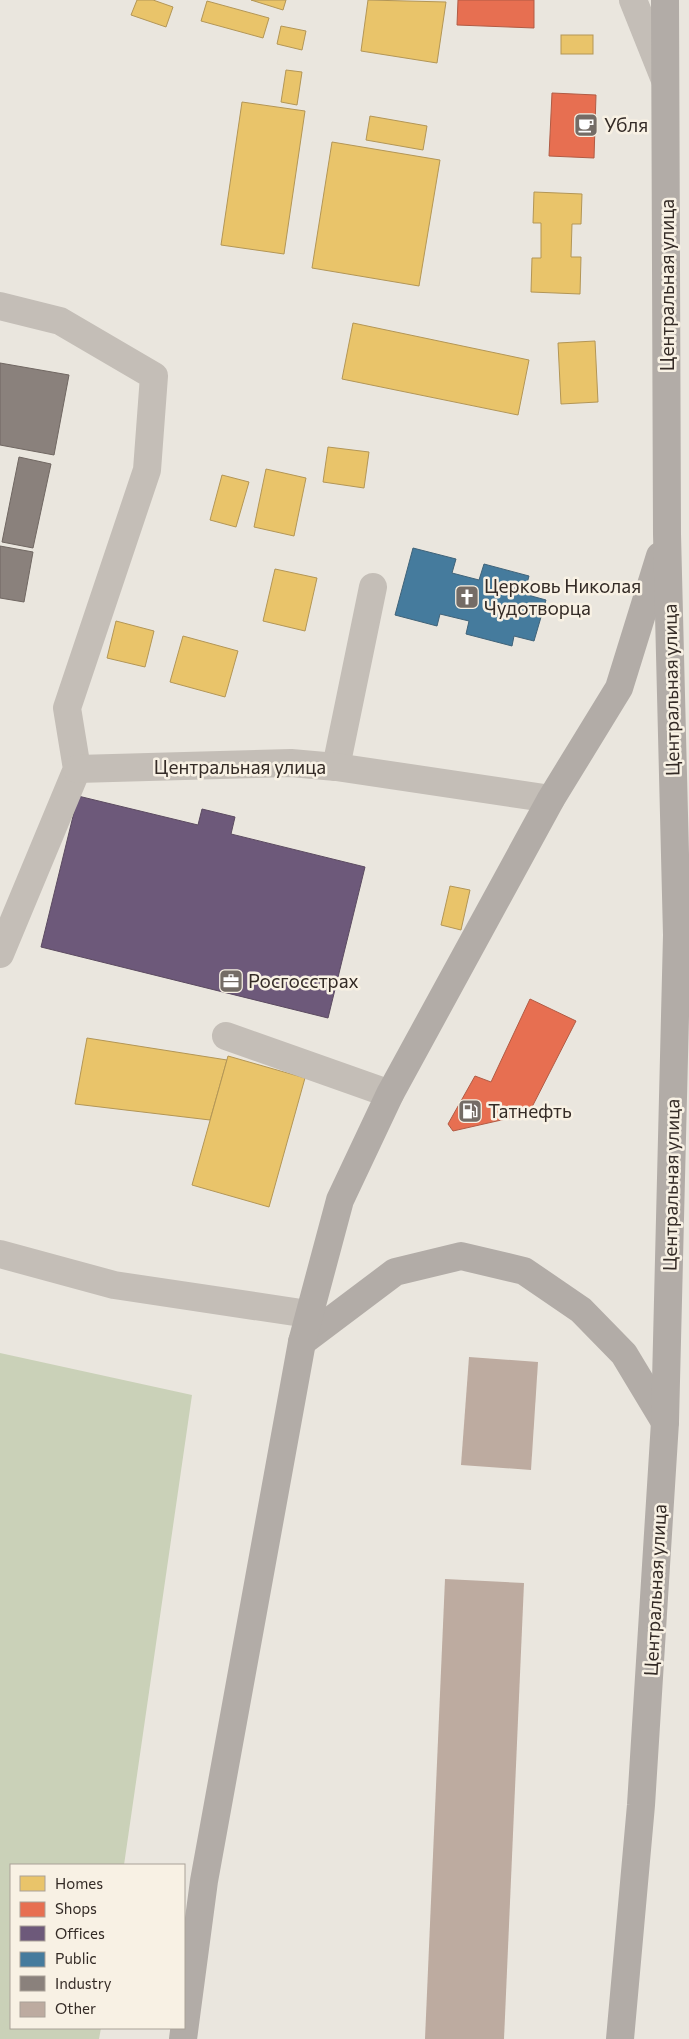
<svg xmlns="http://www.w3.org/2000/svg" width="689" height="2039" font-family="Commissioner,sans-serif">
  <style>
    .green { fill: #cad1b8 }
    .homes { fill: #e9c46a; stroke: #b39656 }
    .shops { fill: #e76f51; stroke: #b15b44 }
    .offices { fill: #6d597a; stroke: #5c4b61 }
    .public { fill: #457b9d; stroke: #406379 }
    .industry { fill: #8a817c; stroke: #706762 }
    .building { fill: #bdaba0 }
    .lines { fill: none; stroke-linecap: round; stroke-linejoin: round }
    .minor { stroke: #c4beb7; stroke-width: 28 }
    .major { stroke: #b2aca7; stroke-width: 28 }
    .labels { text-anchor: middle; stroke-width: 5; stroke-linejoin: round; paint-order: stroke }
    .poi-label { font-size: 19px; fill: #342b26; stroke: #f8f1e4; text-anchor: start }
    .street-label { font-size: 19px; fill: #342b26; stroke: #f8f1e4 }
  </style>
  <rect width="100%" height="100%" fill="#eae6de"/>
  <polygon class="green" points="0,1353 192,1395 124,1865 11,1865 11,2028 101,2028 99,2039 0,2039"/>
  <g class="homes">
    <polygon points="137,0 153,0 173,7 166,27 131,15"/>
    <polygon points="251,0 286,0 283,10"/>
    <polygon points="368,0 446,2 437,63 361,51"/>
    <polygon points="207,1 269,18 263,38 201,21"/>
    <polygon points="281,26 306,31 302,50 277,44"/>
    <rect x="561" y="35" width="32" height="19"/>
    <polygon points="286,70 302,72 297,105 281,102"/>
    <polygon points="242,102 305,111 284,254 221,245"/>
    <polygon points="370,116 427,126 423,150 366,140"/>
    <polygon points="332,142 440,160 419,286 312,268"/>
    <polygon points="534,192 582,194 581,224 572,224 571,257 581,257 580,294 531,292 532,258 541,258 541,223 533,223"/>
    <polygon points="353,323 529,360 518,415 342,379"/>
    <polygon points="595,341 598,402 561,404 558,343"/>
    <polygon points="328,447 369,452 364,488 323,482"/>
    <polygon points="266,469 306,478 294,536 254,527"/>
    <polygon points="222,475 249,482 236,527 210,520"/>
    <polygon points="275,569 317,578 305,631 263,621"/>
    <polygon points="116,621 154,631 145,667 107,658"/>
    <polygon points="183,636 238,651 225,697 170,682"/>
    <polygon points="450,886 470,890 461,930 441,925"/>
    <polygon points="87,1038 227,1060 210,1120 75,1104"/>
    <polygon points="228,1056 305,1078 269,1207 192,1185"/>
  </g>
  <g class="shops">
    <polygon points="458,0 534,0 534,28 457,25"/>
    <polygon points="552,93 596,95 594,158 549,156"/>
    <polygon points="530,999 576,1021 532,1107 541,1111 453,1131 448,1124 475,1076 491,1082"/>
  </g>
  <polygon class="offices" points="78,796 198,825 202,809 235,817 231,834 365,867 328,1018 41,947"/>
  <polygon class="public" points="413,548 456,559 452,573 479,580 484,564 529,576 524,594 546,600 534,641 514,636 512,646 466,634 469,621 440,614 437,626 395,615"/>
  <g class="industry">
    <polygon points="0,363 69,375 54,455 0,445"/>
    <polygon points="19,457 51,464 33,548 2,542"/>
    <polygon points="0,546 33,552 24,602 0,598"/>
  </g>
  <g class="building">
    <polygon points="469,1357 538,1362 531,1470 461,1465"/>
    <polygon points="445,1579 524,1583 504,2039 425,2039"/>
  </g>
  <g class="lines">
    <g class="minor">
      <polyline points="633,0 665,80"/>
      <polyline points="0,306 60,321 154,376 147,470 67,708 77,769 0,954"/>
      <polyline points="336,767 373,587"/>
      <polyline points="77,769 291,763 336,767 551,799"/>
      <polyline points="226,1036 390,1094"/>
      <polyline points="0,1254 114,1285 308,1314"/>
    </g>
    <g class="major">
      <polyline points="302,1342 395,1272 461,1256 524,1271 581,1310 624,1354 665,1422"/>
      <polyline points="183,2039 204,1881 302,1342 340,1200 390,1094 551,799 619,688 660,556"/>
      <polyline points="620,2039 641,1805 665,1422 677,935 667,534 665,0"/>
    </g>
  </g>
  <defs>
    <g id="cafe-square" transform="scale(1.25)"><rect x="-9" y="-9" width="18" height="18" rx="4" fill="#746c66" stroke="#f8f1e4"/><path d="M-5.5-4.5H6V0H3Q3 3.5 0 3.5H-2.5Q-5.5 3.5-5.5 0ZM3-3.2v2h1.7v-2ZM-6 4.5H4V6H-6Z" fill="#fff"/></g>
    <g id="church-square" transform="scale(1.25)"><rect x="-9" y="-9" width="18" height="18" rx="4" fill="#746c66" stroke="#f8f1e4"/><path d="M-1.2-6h2.4v3.5h3.3v2.4h-3.3V6h-2.4V-.1h-3.3v-2.4h3.3Z" fill="#fff"/></g>
    <g id="office-square" transform="scale(1.25)"><rect x="-9" y="-9" width="18" height="18" rx="4" fill="#746c66" stroke="#f8f1e4"/><path d="M-6-3h4V-5.5h4V-3h4V5H-6ZM-1-4.5V-3h2v-1.5ZM-6 0V1H6V0Z" fill="#fff"/></g>
    <g id="fuel-square" transform="scale(1.25)"><rect x="-9" y="-9" width="18" height="18" rx="4" fill="#746c66" stroke="#f8f1e4"/><path d="M-5.5-6h7V0h2V4h1.3V-2.5L3-4.5l.8-.8L6-3V5H2.5V1h-1V6h-7ZM-4.2-4.7v3.2H.2V-4.7Z" fill="#fff"/></g>
  </defs>
  <g fill-rule="evenodd">
    <use href="#cafe-square" x="586" y="125"/>
    <use href="#church-square" x="467" y="597"/>
    <use href="#office-square" x="231" y="981"/>
    <use href="#fuel-square" x="470" y="1111"/>
  </g>
  <g class="labels">
    <g class="poi-label">
      <text x="604" y="132">Убля</text>
      <text x="484" y="593">Церковь Николая<tspan x="484" dy="22">Чудотворца</tspan></text>
      <text x="248" y="988">Росгосстрах</text>
      <text x="488" y="1118">Татнефть</text>
    </g>
    <g class="street-label">
      <text transform="translate(667 285) rotate(-90)" y="7">Центральная улица</text>
      <text transform="translate(671 690) rotate(-91)" y="7">Центральная улица</text>
      <text x="240" y="774">Центральная улица</text>
      <text transform="translate(671 1185) rotate(-89)" y="7">Центральная улица</text>
      <text transform="translate(655 1590) rotate(-87)" y="7">Центральная улица</text>
    </g>
  </g>
  <rect x="10" y="1864" width="175" height="165" fill="#f8f1e4" stroke="#aaa298"/>
  <rect x="20" y="1876" width="25" height="15" fill="#e9c46a" stroke="#aaa298"/>
  <text x="55" y="1889" font-size="15" fill="#342b26">Homes</text>
  <rect x="20" y="1902" width="25" height="15" fill="#e76f51" stroke="#aaa298"/>
  <text x="55" y="1914" font-size="15" fill="#342b26">Shops</text>
  <rect x="20" y="1926" width="25" height="15" fill="#6d597a" stroke="#aaa298"/>
  <text x="55" y="1939" font-size="15" fill="#342b26">Offices</text>
  <rect x="20" y="1952" width="25" height="15" fill="#457b9d" stroke="#aaa298"/>
  <text x="55" y="1964" font-size="15" fill="#342b26">Public</text>
  <rect x="20" y="1976" width="25" height="15" fill="#8a817c" stroke="#aaa298"/>
  <text x="55" y="1989" font-size="15" fill="#342b26">Industry</text>
  <rect x="20" y="2002" width="25" height="15" fill="#bdaba0" stroke="#aaa298"/>
  <text x="55" y="2014" font-size="15" fill="#342b26">Other</text>
</svg>
